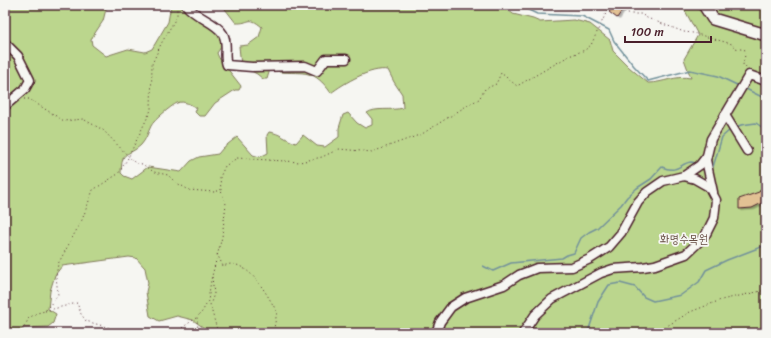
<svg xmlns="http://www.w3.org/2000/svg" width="771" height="338" font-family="Sriracha,'Poor Story',sans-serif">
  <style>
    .green { fill: #bbd68d; stroke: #827a5c }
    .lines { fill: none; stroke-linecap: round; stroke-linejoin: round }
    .stream { stroke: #72919b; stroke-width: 1.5 }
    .building { fill: #e2c194; stroke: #4a1f2b; filter: url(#shadow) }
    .minor-casing { stroke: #4a1f2b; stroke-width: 11 }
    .major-casing { stroke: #4a1f2b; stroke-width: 14 }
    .path { stroke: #4a1f2b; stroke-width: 1; stroke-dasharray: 1 3; stroke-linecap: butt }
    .minor { stroke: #f6f6f2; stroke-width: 8 }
    .major { stroke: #f6f6f2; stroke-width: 11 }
    .labels { text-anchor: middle; stroke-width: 3.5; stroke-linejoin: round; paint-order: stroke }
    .park-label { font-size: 12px; fill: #664d44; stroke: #f6f6f2 }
  </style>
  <defs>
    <filter id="shadow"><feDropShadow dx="2.5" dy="1.5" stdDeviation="0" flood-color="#0004"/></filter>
  </defs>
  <rect width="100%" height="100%" fill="#f6f6f2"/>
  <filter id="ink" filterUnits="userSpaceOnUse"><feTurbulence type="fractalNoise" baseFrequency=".025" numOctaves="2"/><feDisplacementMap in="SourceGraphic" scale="8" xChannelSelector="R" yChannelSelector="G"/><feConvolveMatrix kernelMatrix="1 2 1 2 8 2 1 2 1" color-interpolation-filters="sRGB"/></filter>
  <g filter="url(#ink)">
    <path class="green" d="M5 5H107L103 21 91 39 92 45 106 56 128 49 145 52 152 49 168 22 171 5H184L220 33 223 44 217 53 219 58 241 86 239 90H235L215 103 205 116H199L195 112 197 108C191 105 184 100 177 103 171 106 154 120 151 126 148 132 146 140 141 145 127 158 122 148 121 173L124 176 132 179 148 167 181 172 191 161 199 157 218 154 223 148 237 137 253 155 260 157 268 153 267 135 269 132C280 133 286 140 296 143L303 135 317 146 325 147 339 137V128L343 115 348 113 357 123 365 128 372 125V119L367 113C375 107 392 111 403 108L402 94 394 82 388 70C371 67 344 83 331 93 313 68 305 74 279 72L275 65 271 66 267 79H263L257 74 241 66 239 46 248 45 259 37 262 27C248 15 250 24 236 23L222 5H502L513 14 533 19 540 22 574 20 590 24 610 40 613 51 629 67 648 83C663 83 676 75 691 78L684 59 698 35 682 5H766V333H211L193 320 177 316 159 321 150 316 146 292 148 283 145 268 136 258 129 257 62 266 55 275 50 291 48 309 56 314 53 323 48 327 23 328 17 333H5Z"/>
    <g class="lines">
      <g class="stream">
        <polyline points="518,5 537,14 582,16 609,30 614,41 634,66 648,81 690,70 718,76 739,86"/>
        <polyline points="744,88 766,99"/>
        <polyline points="736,127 741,125 756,123 766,130"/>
        <polyline points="711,167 713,167 722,137 730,130"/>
        <path d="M483 266 493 271 511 263 562 258 567 255 574 253 581 238 589 232 597 228 621 205 627 197 637 188 651 179 662 167C678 174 680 163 691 162 693 162 695 163 698 164"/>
        <polyline points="585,333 589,329 598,302 609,285 620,283 635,287 644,297 653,301 681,295 699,282 706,270 727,260 766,245"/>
      </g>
    </g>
    <g class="building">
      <polygon points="615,5 626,5 617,18 609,12"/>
      <polygon points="766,174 766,201 752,208 739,209 739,199 759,192 763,186"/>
    </g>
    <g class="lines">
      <g class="minor-casing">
        <g id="minor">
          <path d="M186 5C195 17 217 23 223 34 229 45 223 55 227 65L252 67 305 66 317 71 326 59H346"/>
          <polyline points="5,43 18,56 30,80 25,89 5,106"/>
          <polyline points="725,115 747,151"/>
          <polyline points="684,176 700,165 707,156"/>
          <polyline points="713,192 706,160 711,139 749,75 766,81"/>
          <polyline points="436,333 440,322 451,307 465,298 504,285 519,275 537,268 572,267 590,259 609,247 621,233 638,202 647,192 663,181 684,176 695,179 709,187 716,200 714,218 705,236 686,254 655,265 643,267 613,269 601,273 552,299 535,315 523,333"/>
        </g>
      </g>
      <g class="major-casing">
        <polyline id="major" points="704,5 713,19 766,35"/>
      </g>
      <g class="path">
        <polyline points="614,5 623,11 631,14 641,14 647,18 684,32 693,33 732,44 735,48 746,50 743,65 748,68"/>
        <polyline points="5,90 8,90 11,93"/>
        <polyline points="24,99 29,99 64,121 83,119 103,130 134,162 142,164 154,172 168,175 175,182 189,190 214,192 221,190 220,177 225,166 237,158 300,162 322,157 339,149 372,152 422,134 468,105 479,99 485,89 496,84 501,73 517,86 569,56 585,50 591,45 607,11 607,5"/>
        <path d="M217 254 223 266C226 265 229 264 232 264 252 266 268 296 277 312L274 328 281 333"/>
        <polyline points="212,277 214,294 210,305 218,333"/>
        <polyline points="45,311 77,303 81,314 86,321 127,333"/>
        <polyline points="21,333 29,318 37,313 45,311 58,295 56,276 58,264 82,220 93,190 118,174 128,158 151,110 152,64 161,44 177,16 177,5"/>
        <polyline points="139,333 179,330 196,318"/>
        <polyline points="195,333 198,331 197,317 202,312 208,301 211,280 222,237 226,204 221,191"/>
        <polyline points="642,333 662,329 690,312 721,300 766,290"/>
      </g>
      <use href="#minor" class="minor"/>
      <use href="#major" class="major"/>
    </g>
  </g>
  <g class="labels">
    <g class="park-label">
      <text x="684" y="243">화명수목원</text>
    </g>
  </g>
  <rect width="771" height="338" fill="none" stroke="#f6f6f2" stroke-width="20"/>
  <rect x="10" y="10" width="751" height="318" fill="none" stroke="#4a1f2b" stroke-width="1.5" filter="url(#ink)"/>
  <path d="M625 36v6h86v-6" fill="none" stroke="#4a1f2b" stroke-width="2"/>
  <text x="631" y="36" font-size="12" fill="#4a1f2b" stroke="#f6f6f2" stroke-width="3" paint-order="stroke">100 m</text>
</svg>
